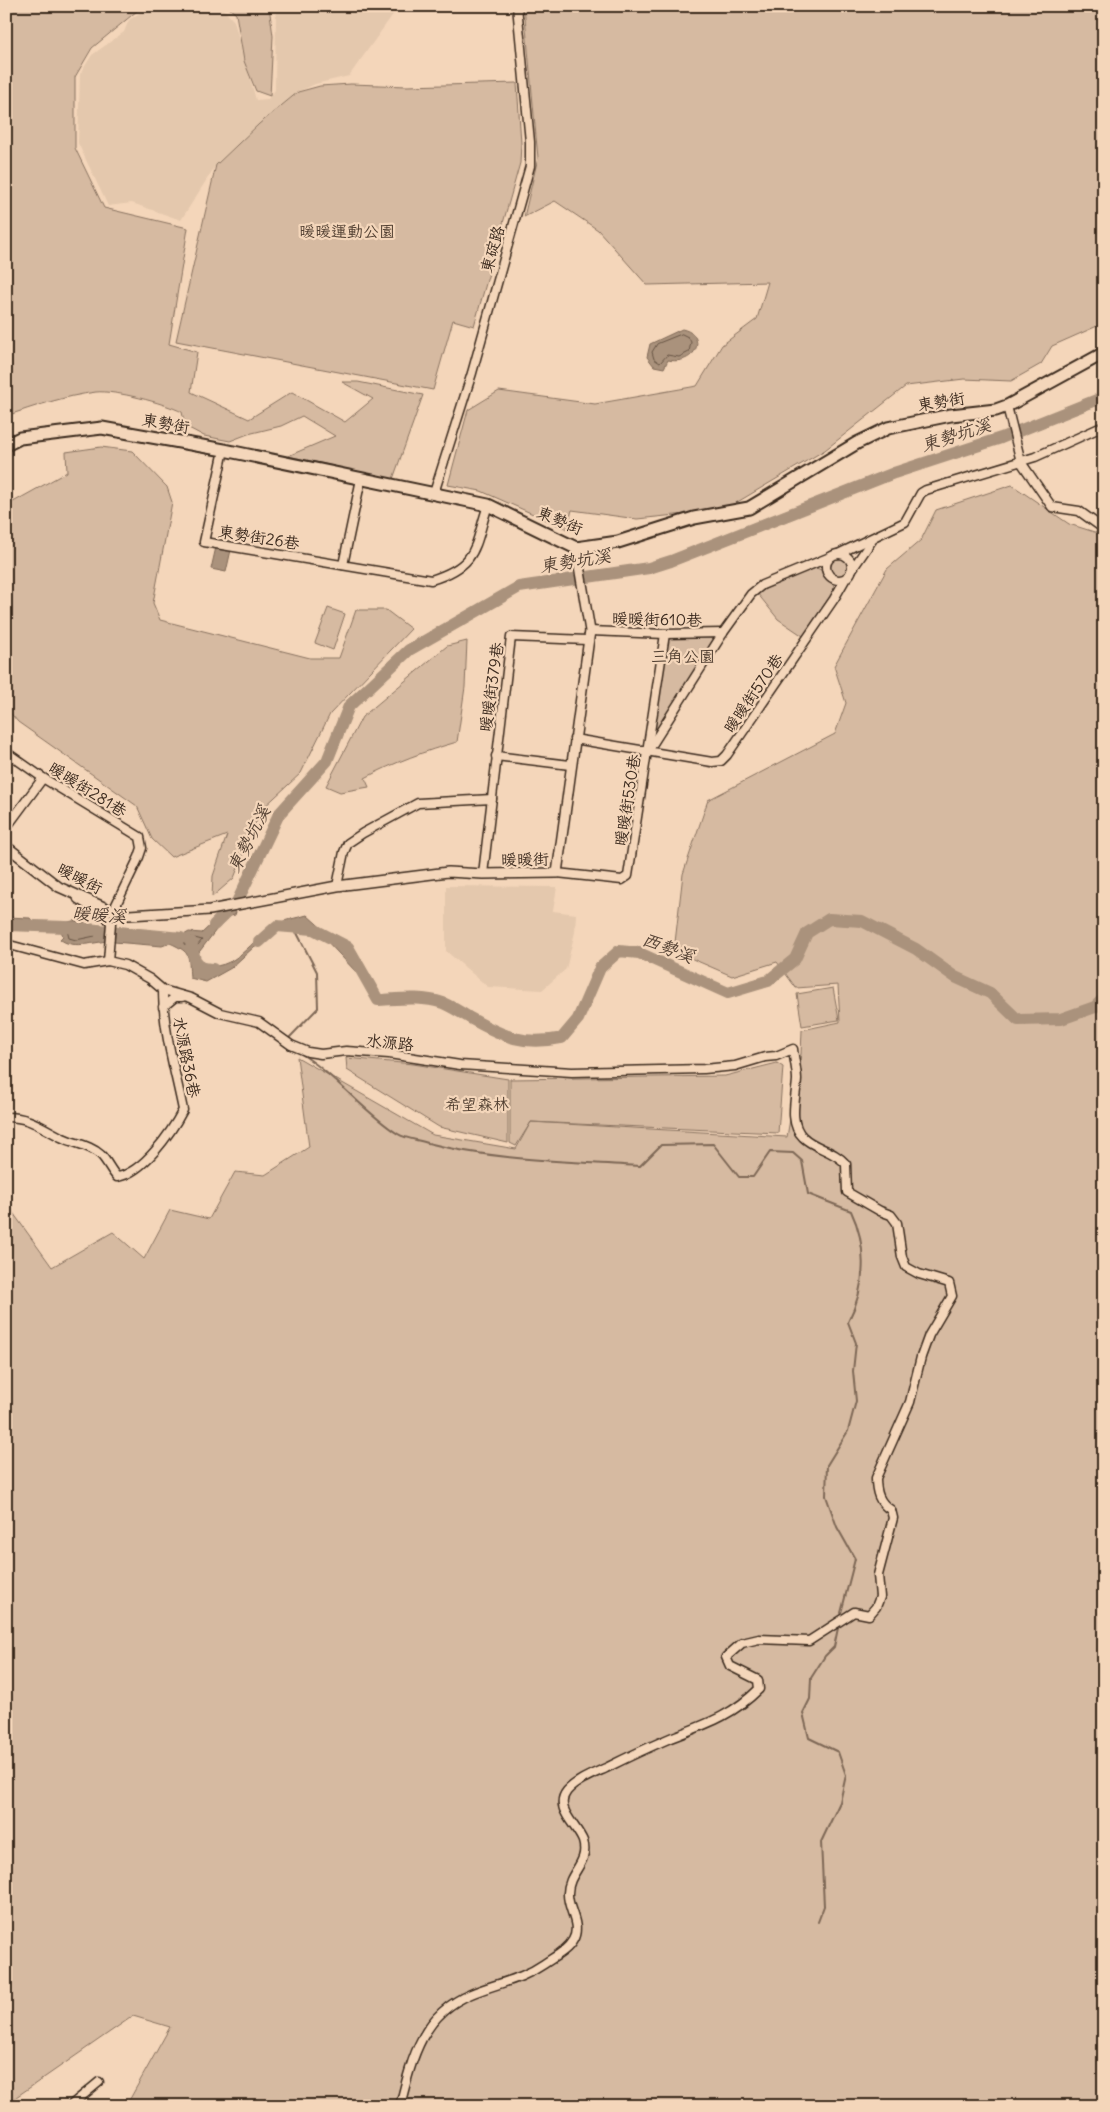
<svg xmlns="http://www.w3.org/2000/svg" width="1110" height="2112" font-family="Delius,'LXGW WenKai TC',sans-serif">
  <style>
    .built { fill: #e4c8ad }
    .green { fill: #d6baa1; stroke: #887260 }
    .water { fill: #aa927c; stroke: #7e6856 }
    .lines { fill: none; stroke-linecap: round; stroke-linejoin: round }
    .shore { stroke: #675444; stroke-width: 1 }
    .stream { stroke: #7e6856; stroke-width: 2 }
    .river { stroke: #aa927c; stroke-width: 12 }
    .minor-casing { stroke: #3b2a1e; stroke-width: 11 }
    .tertiary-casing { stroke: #3b2a1e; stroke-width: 12 }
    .primary-casing { stroke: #3b2a1e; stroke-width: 15 }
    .minor { stroke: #f4d6ba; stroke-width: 8 }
    .tertiary { stroke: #f4d6ba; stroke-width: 9 }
    .primary { stroke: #f4d6ba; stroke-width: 11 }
    .labels { text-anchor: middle; stroke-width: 4.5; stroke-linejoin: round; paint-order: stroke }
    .park-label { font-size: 16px; fill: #524032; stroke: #f4d6ba }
    .street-label { font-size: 16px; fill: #3b2a1e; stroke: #f4d6ba }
    .water-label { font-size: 18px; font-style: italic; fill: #574436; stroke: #f4d6ba }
  </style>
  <rect width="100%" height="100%" fill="#f4d6ba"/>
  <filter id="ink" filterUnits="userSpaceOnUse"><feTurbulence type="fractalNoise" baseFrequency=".02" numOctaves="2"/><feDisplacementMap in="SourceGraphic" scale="10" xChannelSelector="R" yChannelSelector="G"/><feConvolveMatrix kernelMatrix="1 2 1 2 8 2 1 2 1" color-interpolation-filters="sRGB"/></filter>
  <g filter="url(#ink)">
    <g class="built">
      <polygon points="150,6 220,6 234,21 256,100 268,99 275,90 276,12 273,6 399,6 349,76 315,84 298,92 259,124 216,165 181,220 132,203 108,206 78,143 80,74 92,55 124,32 129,20"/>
      <polygon points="446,886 557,887 553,911 576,914 575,932 566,969 542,990 488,987 446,951"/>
    </g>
    <g class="green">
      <path d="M6 6H143L92 48 75 77V148L104 208 188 228 169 344 197 352 191 392 249 419 292 392 345 422 373 399 342 382H358L423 395 393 479 288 456 335 436 302 416 281 426 248 434 230 441 204 436 185 426 182 412C164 403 115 390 96 392 65 396 35 406 6 416Z"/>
      <polygon points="227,6 269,6 273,36 270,96 256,91 244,61 236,14"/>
      <polygon points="524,6 1104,6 1104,323 1052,346 1041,364 1011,381 964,379 906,386 825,450 724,510 637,519 572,510 567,529 481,491 448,485 468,410 499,391 595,404 697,386 722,345 757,319 768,282 647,285 598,230 555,201 524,217 538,158"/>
      <polygon points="517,83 521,143 520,163 474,326 453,320 433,390 176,341 216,165 259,124 298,92 320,86 351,84 407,86"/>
      <polygon points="101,447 132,451 167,487 172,502 153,603 160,620 310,658 339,658 356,610 386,610 411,629 330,714 301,773 261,810 234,878 212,897 213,876 227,835 171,857 152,839 137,806 18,722 6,708 6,506 67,472 66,452"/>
      <polygon points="1012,485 1069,524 1104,535 1104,2106 126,2106 170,2027 133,2016 6,2104 6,1203 52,1267 113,1232 144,1259 170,1210 209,1219 235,1172 265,1175 309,1147 297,1057 433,1135 516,1149 531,1122 516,1146 510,1143 510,1079 725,1076 777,1063 783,1067 778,1133 531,1122 787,1137 801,1054 802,1030 840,1022 838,985 796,988 777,962 732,976 674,951 683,874 708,800 835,734 846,703 834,666 887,569 921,540 936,510"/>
      <circle cx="839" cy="567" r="9"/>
      <polygon points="814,567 821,570 834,586 833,592 803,636 778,619 757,593"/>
      <polygon points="328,608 345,614 333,650 315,643"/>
      <polygon points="668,638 714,638 653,738"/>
      <path d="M467 641 465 687 457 742C425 751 395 762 365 778L369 787 340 792 326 786 362 717 447 646Z"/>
      <polygon points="833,988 839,1020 802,1026 797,994"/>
      <polygon points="346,1058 413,1064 508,1079 508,1143 439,1127 347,1070"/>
    </g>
    <g class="water">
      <path d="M682 329C709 335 696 366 668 360L664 368 654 366 647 357 650 344Z"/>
      <polygon points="216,547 231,550 226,572 211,569"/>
      <path d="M236 912 235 915 226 917 193 960 194 962C231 978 247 944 273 926 282 920 297 918 307 915L366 968 357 973 323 937 278 925 231 968 206 982 190 978C188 955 192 953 170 943L162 946 114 942V933L163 939 176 932 182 936 189 932 202 933 221 915Z"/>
      <path d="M6 917 30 918C44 939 62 919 78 921 88 923 99 929 108 933L107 941C92 943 71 949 60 939L63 936 61 931C54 930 48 932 41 931 28 928 21 917 6 923Z"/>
    </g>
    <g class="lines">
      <g class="shore">
        <polygon points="682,334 688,337 691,342 689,352 679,357 667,355 660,363 654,359 652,352 657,344"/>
        <polygon points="77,926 94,933 95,936 76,940 69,938 67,930"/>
        <polygon points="191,937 202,940 193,951 183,943"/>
      </g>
      <g class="stream">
        <polyline points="290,1037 318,1008 317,972 295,929"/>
        <path d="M298 1052C335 1074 362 1111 398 1134 406 1139 419 1140 428 1143 496 1161 569 1161 640 1166L661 1145 713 1144 739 1177H753L770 1152 793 1153 802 1161 808 1194 851 1211C868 1247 866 1287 848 1322L856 1343 853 1371 856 1401 848 1431 827 1465 826 1496 837 1527 855 1559 841 1613"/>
        <polyline points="818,1922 824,1906 821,1842 840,1802 846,1775 838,1752 809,1738 803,1713 810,1699 811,1678 825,1656 834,1647 838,1628"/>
      </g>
      <g class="river">
        <polyline points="6,925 66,927 181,938"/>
        <polyline points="214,925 237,902 279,814 327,761 349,706 409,650 519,587 649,568 671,561 894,473 1001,438 1104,397"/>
        <polyline points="191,942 195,960 202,968 213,969"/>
        <path d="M259 942 277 926 313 929 348 947 378 1000C400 999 421 996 443 1003 452 1007 462 1013 470 1018 504 1037 524 1046 562 1038L578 1019 600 968 619 951 639 953 728 993 768 981 795 959 807 933 829 919 862 921 916 949 955 977 990 993 1018 1020 1061 1019 1095 1007 1104 998"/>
      </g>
      <g class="minor-casing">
        <g id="minor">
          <polyline points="1007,406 1021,462 1052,507 1079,511 1104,529"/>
          <path d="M224 450 204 542 431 580C479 565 474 547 488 505"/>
          <polyline points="434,493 472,373 530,166 530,142 517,6"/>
          <polyline points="838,554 905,522 921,493 926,490 1035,457 1104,426"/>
          <circle cx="839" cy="567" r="13"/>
          <polyline points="343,565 361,479"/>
          <polyline points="851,571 873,539"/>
          <polyline points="590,631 665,634 723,633"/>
          <polyline points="574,739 712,762 721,761 727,755 834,599 846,578"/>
          <polyline points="650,748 723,633 751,594 762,585 830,557"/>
          <polyline points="6,752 43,778 140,837 142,848 139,857 113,911"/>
          <polyline points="496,756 570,765"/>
          <polyline points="6,828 43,778"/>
          <polyline points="557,873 622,880 628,876 665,634"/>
          <polyline points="483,874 511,637 587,640"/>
          <polyline points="337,886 344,852 348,843 363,833 418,803 492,799"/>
          <polyline points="78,899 106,916 111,923 108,961"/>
          <path d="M6 944 84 965 108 961 125 965 150 979 163 990 191 998 220 1013 259 1022 291 1045 308 1052 321 1054 346 1051 389 1054 460 1065 572 1072 704 1069 735 1066 765 1057 776 1056 793 1049C794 1059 797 1070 797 1080 796 1098 788 1123 803 1137 815 1149 834 1150 846 1164L847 1192 880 1211 891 1215 897 1223 902 1257 906 1267 919 1274 949 1283 952 1296 929 1335 921 1357 910 1402 876 1478C876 1492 879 1503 891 1510L893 1518 878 1575 880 1597 876 1607 869 1615 854 1612 809 1641 759 1639 742 1643 726 1657 730 1666 758 1680 759 1689C731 1717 703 1725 668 1739 647 1748 626 1758 606 1768 593 1774 577 1780 567 1791 553 1808 577 1825 583 1841 590 1863 568 1872 568 1893 567 1909 582 1924 573 1940 567 1951 554 1957 544 1964 521 1980 497 1983 471 1994 422 2014 412 2058 400 2106"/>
          <polyline points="163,1007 175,997 182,997"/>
          <path d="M6 1117C31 1117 42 1128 63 1138 76 1144 90 1145 101 1155 107 1161 111 1171 117 1177 143 1173 171 1133 183 1110 175 1070 163 1031 163 990"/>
          <polyline points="70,2106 99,2082"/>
        </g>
      </g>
      <g class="tertiary-casing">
        <polyline id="tertiary" points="6,846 59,887 113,911 129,915 210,910 337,886 448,872 483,874 557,873 590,631 576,548"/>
      </g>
      <g class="primary-casing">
        <polyline id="primary" points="6,445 20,438 102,428 224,450 488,505 576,548 618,542 694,518 749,508 857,443 888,428 951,415 996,410 1007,406 1104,353"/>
      </g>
      <use href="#minor" class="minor"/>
      <use href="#tertiary" class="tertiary"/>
      <use href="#primary" class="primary"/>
    </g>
  </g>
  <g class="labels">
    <g class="park-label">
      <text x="347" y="237">暖暖運動公園</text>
      <text x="683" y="662">三角公園</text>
      <text x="477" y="1110">希望森林</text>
    </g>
    <g class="street-label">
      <text transform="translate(492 249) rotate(-74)" y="6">東碇路</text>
      <text transform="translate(941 401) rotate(-9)" y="6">東勢街</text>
      <text transform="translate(166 423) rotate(10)" y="6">東勢街</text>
      <text transform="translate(560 520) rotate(23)" y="6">東勢街</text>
      <text transform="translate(259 537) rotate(9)" y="6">東勢街26巷</text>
      <text transform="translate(657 619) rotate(1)" y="6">暖暖街610巷</text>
      <text transform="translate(491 687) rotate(-82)" y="6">暖暖街379巷</text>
      <text transform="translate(753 693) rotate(-56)" y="6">暖暖街570巷</text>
      <text transform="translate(88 789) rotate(32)" y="6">暖暖街281巷</text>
      <text transform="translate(627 800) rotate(-81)" y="6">暖暖街530巷</text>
      <text transform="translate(525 859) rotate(-1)" y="6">暖暖街</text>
      <text transform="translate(80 878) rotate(27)" y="6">暖暖街</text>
      <text transform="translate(390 1042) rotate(6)" y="6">水源路</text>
      <text transform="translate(187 1057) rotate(79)" y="6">水源路36巷</text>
    </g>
    <g class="water-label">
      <text transform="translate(956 435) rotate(-18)" y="6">東勢坑溪</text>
      <text transform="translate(575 561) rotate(-9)" y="6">東勢坑溪</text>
      <text transform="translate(249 839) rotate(-63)" y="6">東勢坑溪</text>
      <text transform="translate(99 915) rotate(4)" y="6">暖暖溪</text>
      <text transform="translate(668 948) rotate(21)" y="6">西勢溪</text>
    </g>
  </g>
  <rect width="1110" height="2112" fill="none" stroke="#f4d6ba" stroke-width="25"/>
  <rect x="12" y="12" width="1085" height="2087" fill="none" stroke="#3b2a1e" stroke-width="2" filter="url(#ink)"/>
</svg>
